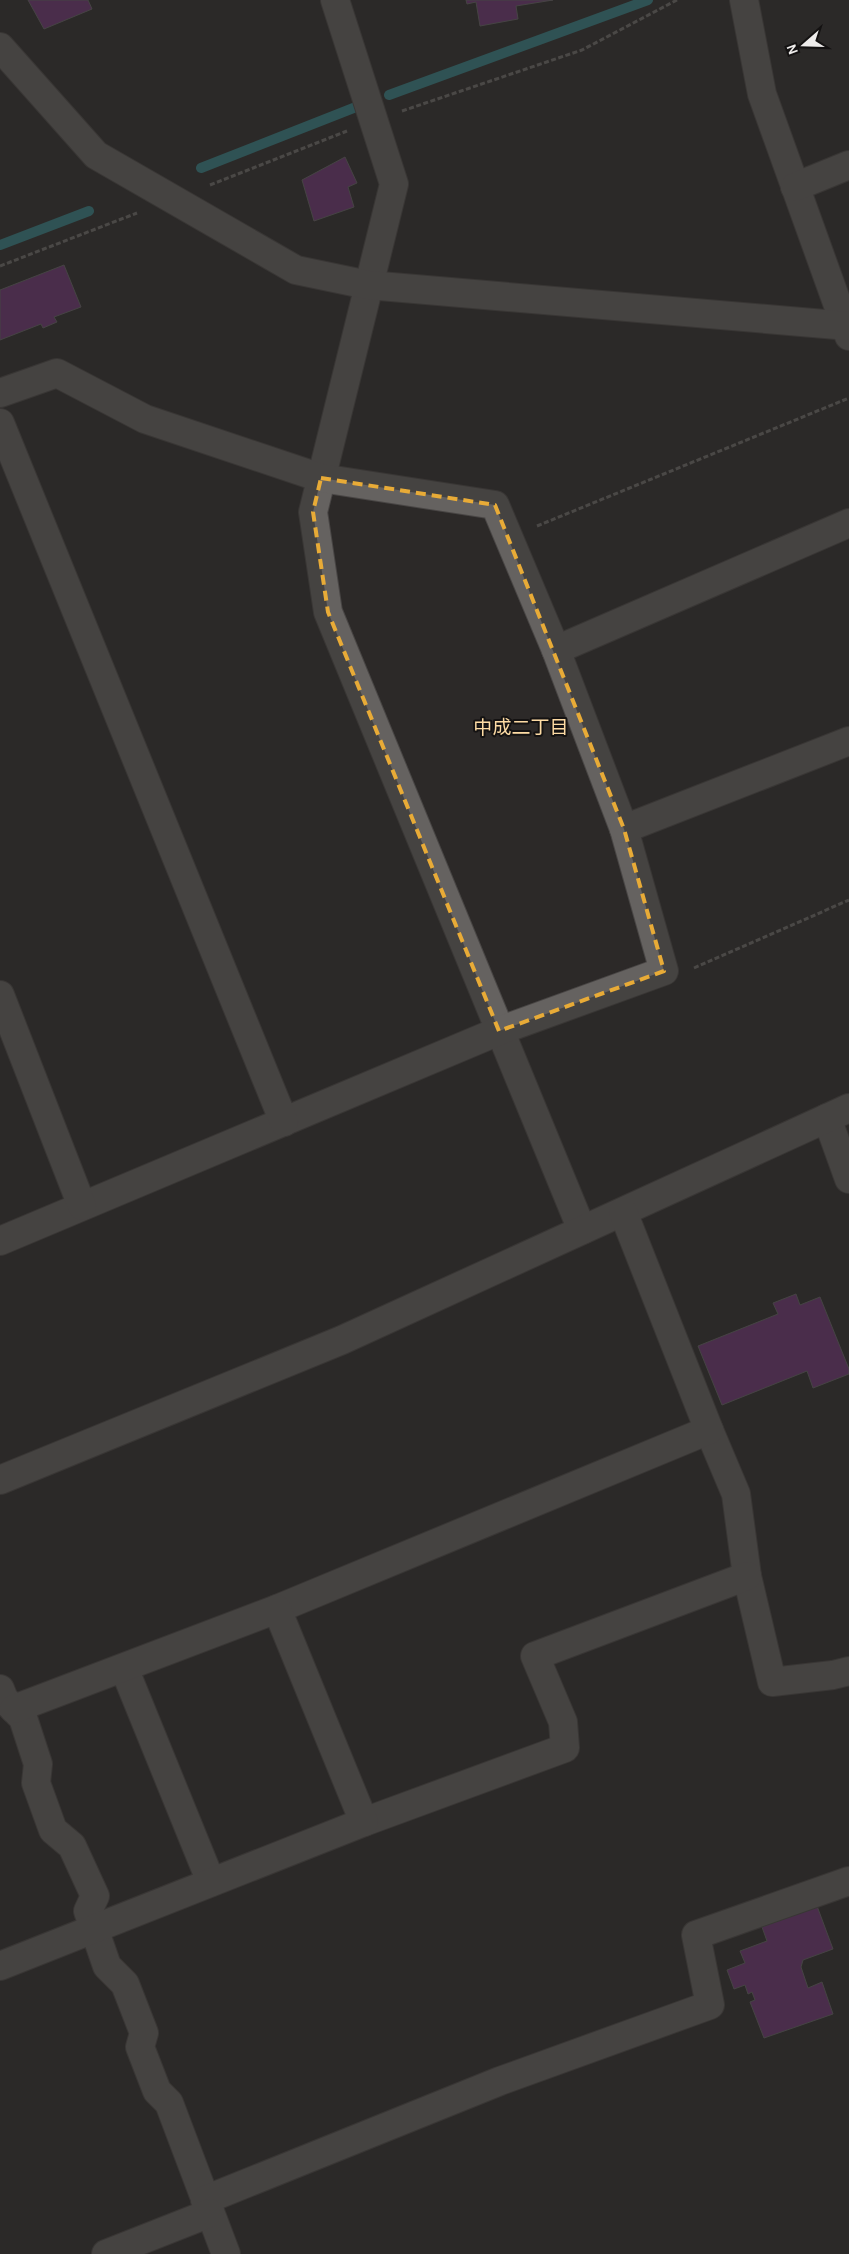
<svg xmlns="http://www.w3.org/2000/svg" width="849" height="2254" font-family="Karla,'Noto Sans JP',sans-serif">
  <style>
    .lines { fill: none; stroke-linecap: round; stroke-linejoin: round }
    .stream { stroke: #33838a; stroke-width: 10 }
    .building { fill: #6f3277; stroke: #656365 }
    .minor-casing { stroke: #494645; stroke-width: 30 }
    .path { stroke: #6f6d6c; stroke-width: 3; stroke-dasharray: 5 2.5; stroke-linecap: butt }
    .minor { stroke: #656260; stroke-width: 28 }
    .marked { fill: none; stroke: #e8ab37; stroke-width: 4; stroke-dasharray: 10 6; stroke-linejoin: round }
    .labels { text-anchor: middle; stroke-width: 4; stroke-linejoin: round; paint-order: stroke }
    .neighbourhood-label { font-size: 19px; fill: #fddba4; stroke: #141212 }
  </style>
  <rect width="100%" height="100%" fill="#2c2928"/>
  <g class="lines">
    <g class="stream">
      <polyline points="389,95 648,0"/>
      <polyline points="201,168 356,107"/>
      <polyline points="0,245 89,211"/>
    </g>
  </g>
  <g class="building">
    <polygon points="28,0 88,0 92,9 44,29"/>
    <polygon points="466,0 553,0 516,6 518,19 480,26 476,2 467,4"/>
    <polygon points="345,157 357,183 348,187 354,207 314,221 302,180"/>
    <polygon points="64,265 81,307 54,317 57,322 43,328 41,324 0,340 0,290"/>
    <polygon points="796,1294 800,1305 820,1297 849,1369 849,1374 813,1388 807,1371 722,1405 698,1346 778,1314 773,1303"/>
    <polygon points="817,1906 833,1949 803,1960 801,1967 808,1988 822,1982 833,2014 764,2038 750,2002 755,2000 752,1992 748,1994 745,1985 734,1989 727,1970 745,1963 740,1951 767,1941 762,1927"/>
  </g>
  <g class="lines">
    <g class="minor-casing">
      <g id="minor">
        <polyline points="335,0 394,184 313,512 328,612 582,1230"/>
        <polyline points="744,0 762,94 849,336"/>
        <polyline points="0,47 96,155 296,270 368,285 849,326"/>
        <polyline points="795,187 849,165"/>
        <polyline points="0,393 57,373 145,419 321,478 495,505 556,650 624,829 664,971 499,1031 0,1241"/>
        <polyline points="0,423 284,1122"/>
        <polyline points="556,650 849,523"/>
        <polyline points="624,829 849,741"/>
        <polyline points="0,995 82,1206"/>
        <polyline points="827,1118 849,1179"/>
        <polyline points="709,1430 736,1494 747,1576 772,1682 833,1675 849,1671"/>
        <polyline points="0,1480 342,1340 849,1108"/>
        <polyline points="277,1609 709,1430 623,1212"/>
        <polyline points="124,1668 211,1882"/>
        <polyline points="0,1689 4,1699 23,1718 38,1764 36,1783 53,1830 72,1846 95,1896 88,1911 107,1966 125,1984 144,2033 140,2047 157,2091 169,2103 226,2254"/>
        <polyline points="364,1822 565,1748 563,1722 535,1656 747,1576"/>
        <polyline points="0,1966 364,1822 277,1609 14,1709"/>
        <polyline points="205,2200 500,2081 710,2005 696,1935 849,1881"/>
        <polyline points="106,2254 210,2213"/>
      </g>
    </g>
    <g class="path">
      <polyline points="402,111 582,50 677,0"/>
      <polyline points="210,185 347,131"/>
      <polyline points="0,266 137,213"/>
      <polyline points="537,526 849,398"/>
      <polyline points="694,968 849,900"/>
    </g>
    <use href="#minor" class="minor"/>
  </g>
  <path d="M0 0H849V2254H0ZM321 478 495 505 624 829 664 971 499 1031 328 612 313 512Z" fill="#2c2928" fill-opacity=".55" fill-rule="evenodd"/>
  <path class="marked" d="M321 478 495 505 624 829 664 971 499 1031 328 612 313 512Z"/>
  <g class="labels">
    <g class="neighbourhood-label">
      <text x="521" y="734">中成二丁目</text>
    </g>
  </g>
  <g transform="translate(804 45) rotate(250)" stroke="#141212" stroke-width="4" paint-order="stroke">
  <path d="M0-4L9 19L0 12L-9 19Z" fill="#eeeceb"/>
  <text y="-8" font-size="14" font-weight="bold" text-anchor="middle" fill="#eeeceb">N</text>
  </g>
</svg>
